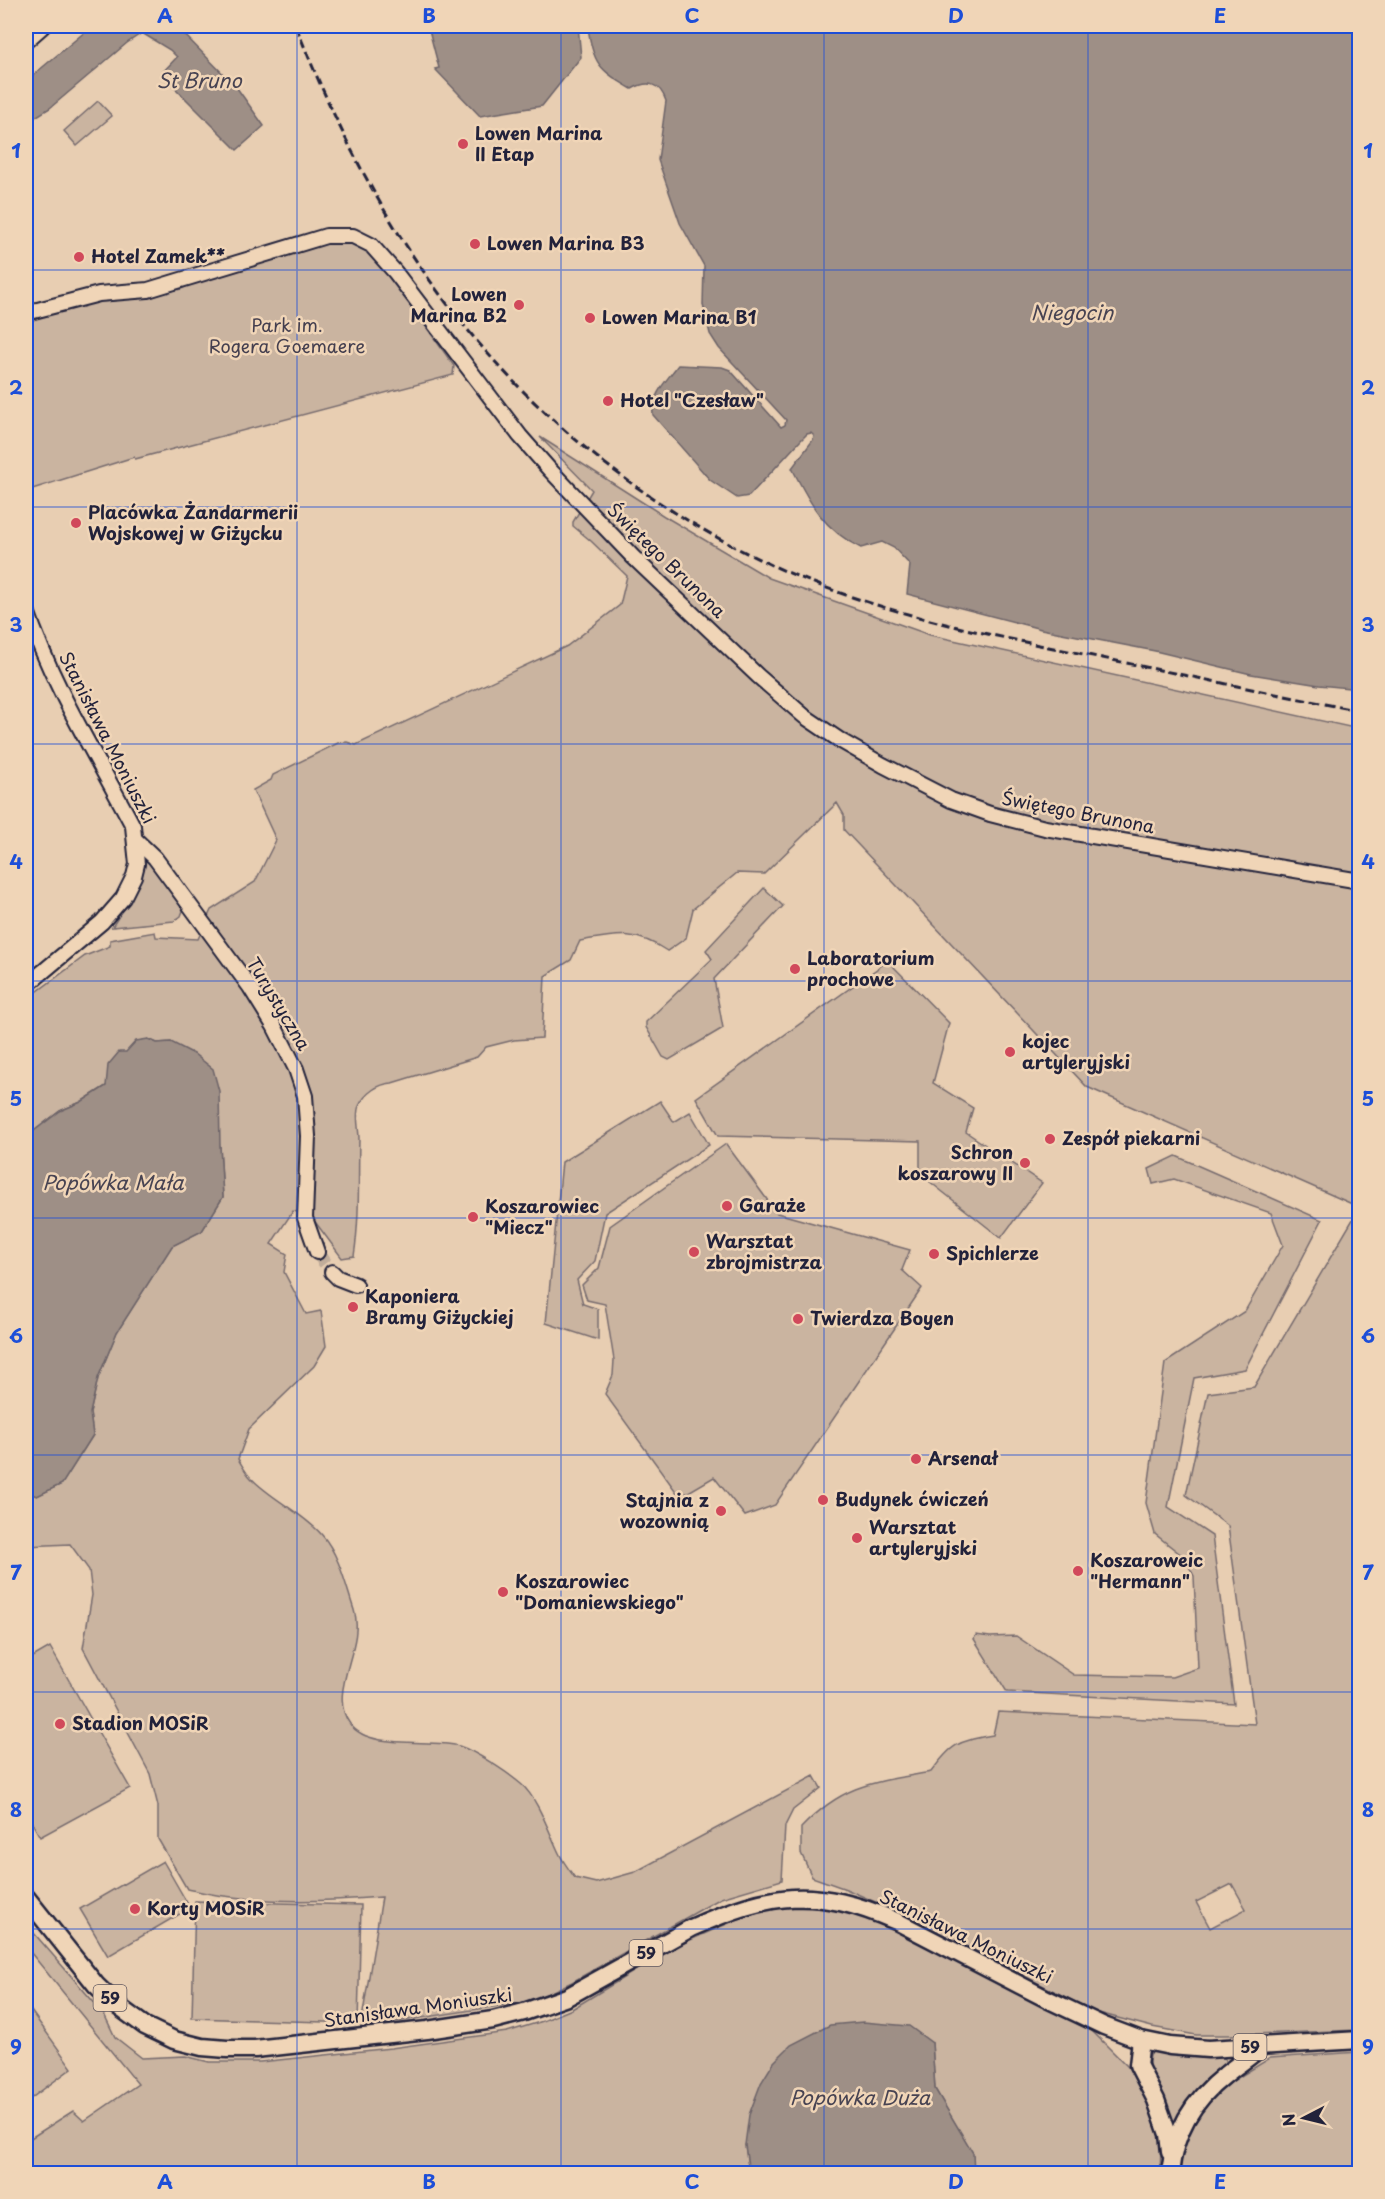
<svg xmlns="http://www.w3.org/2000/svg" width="1385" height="2199" font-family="'Playpen Sans',sans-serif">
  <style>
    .green { fill: #cab4a0; stroke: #766b6e; stroke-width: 1.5; fill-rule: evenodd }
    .water { fill: #9e8f86; stroke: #6c6368; stroke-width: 1.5 }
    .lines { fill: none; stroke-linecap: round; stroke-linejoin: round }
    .minor-tunnel { stroke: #c0ac9a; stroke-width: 14; stroke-dasharray: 14 7; stroke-linecap: butt }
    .minor-casing { stroke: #22223b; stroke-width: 18 }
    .major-casing { stroke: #22223b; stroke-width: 21 }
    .minor { stroke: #f0d5b7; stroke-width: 14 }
    .major { stroke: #f0d5b7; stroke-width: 16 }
    .rail { stroke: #22223b; stroke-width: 3; stroke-dasharray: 9 4.5; stroke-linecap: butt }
    .grid { fill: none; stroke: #1d4ed8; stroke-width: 1.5; stroke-opacity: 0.55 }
    .poi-dot { fill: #d1495b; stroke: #f0d5b7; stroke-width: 2 }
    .labels { text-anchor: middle; stroke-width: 5; stroke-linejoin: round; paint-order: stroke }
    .shield { fill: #f0d5b7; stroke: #605860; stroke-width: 1.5 }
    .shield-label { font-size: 16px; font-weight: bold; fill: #22223b }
    .poi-label { font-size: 18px; font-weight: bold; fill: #22223b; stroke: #f0d5b7; text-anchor: start }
    .park-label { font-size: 18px; fill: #443f4f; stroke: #f0d5b7 }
    .street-label { font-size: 18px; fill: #22223b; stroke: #f0d5b7 }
    .water-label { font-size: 20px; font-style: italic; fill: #474352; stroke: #f0d5b7 }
    .neatline { fill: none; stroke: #1d4ed8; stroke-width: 2 }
    .grid-label { font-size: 20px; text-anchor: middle; font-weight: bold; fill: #1d4ed8 }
  </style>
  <rect width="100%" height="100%" fill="#e8ceb2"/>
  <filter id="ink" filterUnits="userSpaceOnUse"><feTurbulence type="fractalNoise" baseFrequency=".0167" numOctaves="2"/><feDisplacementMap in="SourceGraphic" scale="12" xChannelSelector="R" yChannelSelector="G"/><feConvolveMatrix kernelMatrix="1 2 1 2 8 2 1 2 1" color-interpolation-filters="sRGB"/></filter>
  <g filter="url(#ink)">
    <g class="green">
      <polygon points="98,101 112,116 77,146 64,131"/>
      <polygon points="323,242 355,243 377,258 454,366 453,375 135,459 134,457 26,491 26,327 35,318 66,311 104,298 144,296 181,289 212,275"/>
      <path d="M540 437 664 516 769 578 930 635 1359 729V1207L1087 1087 844 830V815L837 803 764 874 737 873 693 909 686 938 667 951C634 929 616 935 580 941L571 960 545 976 542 1038 514 1040 486 1047 477 1057 392 1083C378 1084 365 1093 359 1106 355 1114 359 1129 359 1139 358 1178 360 1218 354 1256L342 1258 310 1215 293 1211 271 1244 287 1254 284 1272 306 1314 321 1311 326 1346 314 1366 249 1429 238 1459C242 1465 246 1473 251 1478 272 1500 302 1512 322 1535 339 1554 346 1586 354 1610 366 1646 326 1692 350 1724 369 1751 431 1738 459 1746 475 1751 507 1772 521 1784 538 1798 550 1835 560 1855 564 1863 570 1871 575 1878L596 1883 635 1872 814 1776 821 1788 793 1810 785 1826 782 1880 721 1898 572 1982 532 2001 382 2024 362 2019 382 1897C333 1901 282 1903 233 1897 217 1896 202 1892 187 1889L158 1839V1806L150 1774 83 1648 92 1595 89 1570 70 1544 26 1546V1492L37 1496 62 1484 93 1435 90 1413 98 1378 117 1332 172 1246 202 1231 223 1197 220 1146 171 1042 157 1043 148 1039 106 1086 81 1102 60 1111 26 1137V1000L85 956 110 946V940L155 932 156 937 198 939 211 910 255 882 276 840 253 790 271 780 273 775 338 743 347 742 356 745 567 646 620 605 627 576 591 541 573 526V522L592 490Z"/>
      <polygon points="144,858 147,858 184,908 181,916 174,921 112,927 136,889"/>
      <polygon points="764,888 783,906 714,979 723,1028 669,1060 663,1057 646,1027 646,1022 712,959 706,950"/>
      <polygon points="888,961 949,1023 933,1083 973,1108 966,1132 1042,1183 1001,1238 920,1174 920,1141 718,1136 696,1098"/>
      <polygon points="660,1101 674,1122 690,1112 709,1145 605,1213 595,1261 577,1280 583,1304 598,1309 598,1340 546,1323 562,1162"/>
      <polygon points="726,1144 777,1213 910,1250 902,1270 922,1288 775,1505 745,1516 714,1477 680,1497 605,1394 613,1375 614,1360 605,1304 587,1300 582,1285 599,1268 610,1226"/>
      <polygon points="1176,1156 1322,1220 1245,1369 1194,1378 1168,1507 1212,1536 1234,1704 1007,1692 974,1639 976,1635 990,1637 1016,1636 1074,1675 1172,1677 1198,1668 1194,1576 1184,1557 1155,1534 1146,1503 1165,1363 1245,1311 1283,1245 1271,1213 1174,1179 1153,1184 1149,1169"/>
      <path d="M1359 1209V2030L1229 2035H1196L1152 2027 1095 2012 900 1913 846 1889 812 1877 801 1853V1828C843 1784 873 1782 931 1772 953 1742 957 1742 993 1735L998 1712 1255 1724 1228 1526 1186 1495 1208 1393 1254 1387ZM1232 1884 1246 1909 1210 1928 1196 1902Z"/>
      <polygon points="50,1647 130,1788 40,1837 26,1812 26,1661"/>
      <polygon points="163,1861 190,1908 108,1956 80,1909"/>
      <polygon points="195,1901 361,1905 358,2023 192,2018"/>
      <polygon points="804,1905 860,1914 894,1927 1086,2025 1128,2067 1143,2093 1158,2124 1161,2148 1160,2173 974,2173 972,2153 935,2089 932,2043 745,2145 749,2173 26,2173 26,2141 73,2111 84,2121 138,2084 26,1947 26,1924 104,2014 115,2037 142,2058 185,2056 209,2062 260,2062 391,2048 507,2032 543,2021 572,2009 674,1947 738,1919 775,1908"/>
      <polygon points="26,2004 72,2068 26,2102"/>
      <path d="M1155 2051 1194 2057 1217 2055 1225 2059V2067L1177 2123 1170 2122C1162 2102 1145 2076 1150 2054Z"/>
      <polygon points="1359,2052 1359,2173 1177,2174 1186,2132 1218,2090 1270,2058"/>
    </g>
    <g class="water">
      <polygon points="92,26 179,26 179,29 237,88 264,126 237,150 161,74 177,57 170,50 142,33 127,43 50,108 26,123 26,81"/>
      <polygon points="428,26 578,26 581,57 542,106 480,116 435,69 439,68"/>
      <path d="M588 26H1359V689L1319 685 1251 674 1155 651 1041 629 907 594 910 565 894 548 882 542 861 548C824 530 810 504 792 468L813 440 814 436 811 433 807 434 801 440 749 496 737 498 710 480 653 415C651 395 667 380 678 365L722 367 730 370 781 427 785 425 786 420 719 348 710 334 703 305 704 266 680 223 658 160 666 101C660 83 648 80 632 89 600 71 592 63 588 26Z"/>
      <polygon points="148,1039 157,1043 171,1042 194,1054 213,1069 219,1091 220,1146 223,1197 202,1231 172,1246 117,1332 98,1378 90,1413 93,1435 62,1484 37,1496 26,1492 26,1137 60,1111 81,1102 106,1086 108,1065 119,1052 126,1052 136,1041"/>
      <polygon points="863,2022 909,2026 932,2043 935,2089 973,2153 974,2173 749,2173 745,2145 749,2115 761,2083 774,2062 791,2045 830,2025"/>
    </g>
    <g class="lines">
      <polyline class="minor-tunnel" points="317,1252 332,1272"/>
      <g class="minor-casing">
        <g id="minor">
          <polyline points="26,41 43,26"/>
          <polyline points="26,313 99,294 148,290 326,236 353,236 371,245 395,272 520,436 549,469 633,557 758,676 804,716 841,741 883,765 951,800 990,814 1045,828 1360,881"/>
          <path d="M26 608C52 685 95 754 133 826L137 864 134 876 123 898 102 922 26 986"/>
          <polyline points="136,840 155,858 250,987 274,1026 296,1069 305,1096 308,1136 305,1218 317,1252"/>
          <polyline points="332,1272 338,1278 356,1285"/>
        </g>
      </g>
      <g class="major-casing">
        <g id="major">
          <path d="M26 1897 96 1985 119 2007 145 2026 174 2040 202 2047 227 2049H255L427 2030 493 2020 524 2012 567 1997 691 1928C771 1892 815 1886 896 1921L1047 1999 1104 2026 1141 2040 1170 2046 1208 2049 1360 2040"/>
          <polyline points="1141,2040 1138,2065 1156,2100 1168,2134 1170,2152"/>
          <path d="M1170 2174C1174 2132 1192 2101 1225 2075 1237 2065 1250 2057 1262 2046"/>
        </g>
      </g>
      <use href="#minor" class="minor"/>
      <use href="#major" class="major"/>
      <path class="rail" d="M296 26C331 115 375 204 431 282 534 427 683 540 852 597 929 623 1009 639 1088 655 1179 674 1269 693 1360 711"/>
    </g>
  </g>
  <path class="grid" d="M297 26V2174M561 26V2174M824 26V2174M1088 26V2174M26 270H1360M26 507H1360M26 744H1360M26 981H1360M26 1218H1360M26 1455H1360M26 1692H1360M26 1929H1360"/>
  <g class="poi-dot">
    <circle cx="463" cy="144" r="6"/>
    <circle cx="475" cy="244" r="6"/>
    <circle cx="79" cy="257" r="6"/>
    <circle cx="519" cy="305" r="6"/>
    <circle cx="590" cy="318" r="6"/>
    <circle cx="608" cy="401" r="6"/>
    <circle cx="76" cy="523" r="6"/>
    <circle cx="795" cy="969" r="6"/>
    <circle cx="1010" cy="1052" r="6"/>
    <circle cx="1050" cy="1139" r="6"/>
    <circle cx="1025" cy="1163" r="6"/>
    <circle cx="727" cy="1206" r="6"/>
    <circle cx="473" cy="1217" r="6"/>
    <circle cx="694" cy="1252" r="6"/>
    <circle cx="934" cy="1254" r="6"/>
    <circle cx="353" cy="1307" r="6"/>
    <circle cx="798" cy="1319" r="6"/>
    <circle cx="916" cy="1459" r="6"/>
    <circle cx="823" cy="1500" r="6"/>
    <circle cx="721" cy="1511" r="6"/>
    <circle cx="857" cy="1538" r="6"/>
    <circle cx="1078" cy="1571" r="6"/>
    <circle cx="503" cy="1592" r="6"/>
    <circle cx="60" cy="1724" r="6"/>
    <circle cx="135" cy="1909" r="6"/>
  </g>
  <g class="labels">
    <g class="shield">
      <rect x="629.5" y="1940" width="33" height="26" rx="4.5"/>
      <rect x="93.5" y="1985" width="33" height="26" rx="4.5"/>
      <rect x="1233.5" y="2034" width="33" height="26" rx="4.5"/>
    </g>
    <g class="shield-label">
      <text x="646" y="1959">59</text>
      <text x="110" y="2004">59</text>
      <text x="1250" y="2053">59</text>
    </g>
    <g class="poi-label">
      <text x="475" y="140">Lowen Marina<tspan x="475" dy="21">II Etap</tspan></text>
      <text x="487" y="250">Lowen Marina B3</text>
      <text x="91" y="263">Hotel Zamek**</text>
      <text x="507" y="301" text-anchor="end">Lowen<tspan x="507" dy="21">Marina B2</tspan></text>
      <text x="602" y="324">Lowen Marina B1</text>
      <text x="620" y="407">Hotel "Czesław"</text>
      <text x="88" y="519">Placówka Żandarmerii<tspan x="88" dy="21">Wojskowej w Giżycku</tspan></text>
      <text x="807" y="965">Laboratorium<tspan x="807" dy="21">prochowe</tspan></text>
      <text x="1022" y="1048">kojec<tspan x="1022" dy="21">artyleryjski</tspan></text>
      <text x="1062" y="1145">Zespół piekarni</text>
      <text x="1013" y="1159" text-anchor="end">Schron<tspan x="1013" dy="21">koszarowy II</tspan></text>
      <text x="739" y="1212">Garaże</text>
      <text x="485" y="1213">Koszarowiec<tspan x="485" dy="21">"Miecz"</tspan></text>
      <text x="706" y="1248">Warsztat<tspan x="706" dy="21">zbrojmistrza</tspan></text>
      <text x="946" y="1260">Spichlerze</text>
      <text x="365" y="1303">Kaponiera<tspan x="365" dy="21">Bramy Giżyckiej</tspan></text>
      <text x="810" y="1325">Twierdza Boyen</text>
      <text x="928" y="1465">Arsenał</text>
      <text x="835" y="1506">Budynek ćwiczeń</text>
      <text x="709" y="1507" text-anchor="end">Stajnia z<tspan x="709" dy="21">wozownią</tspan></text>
      <text x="869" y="1534">Warsztat<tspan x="869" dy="21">artyleryjski</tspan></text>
      <text x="1090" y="1567">Koszaroweic<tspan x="1090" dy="21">"Hermann"</tspan></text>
      <text x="515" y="1588">Koszarowiec<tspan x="515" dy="21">"Domaniewskiego"</tspan></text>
      <text x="72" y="1730">Stadion MOSiR</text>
      <text x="147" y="1915">Korty MOSiR</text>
    </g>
    <g class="park-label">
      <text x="287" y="332">Park im.<tspan x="287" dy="21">Rogera Goemaere</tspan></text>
    </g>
    <g class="street-label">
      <text transform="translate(666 561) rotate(44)" y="6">Świętego Brunona</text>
      <text transform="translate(107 738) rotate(63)" y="6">Stanisława Moniuszki</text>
      <text transform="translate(1078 813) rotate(11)" y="6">Świętego Brunona</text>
      <text transform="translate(278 1004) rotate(59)" y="6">Turystyczna</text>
      <text transform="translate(966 1937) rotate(26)" y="6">Stanisława Moniuszki</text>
      <text transform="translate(418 2008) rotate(-8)" y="6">Stanisława Moniuszki</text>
    </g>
    <g class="water-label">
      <text x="199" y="88">St Bruno</text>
      <text x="1072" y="320">Niegocin</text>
      <text x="113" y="1190">Popówka Mała</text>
      <text x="860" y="2105">Popówka Duża</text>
    </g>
  </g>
  <rect width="1385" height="2199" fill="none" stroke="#f0d5b7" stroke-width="66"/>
  <g transform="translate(1304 2118) rotate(263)" stroke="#f0d5b7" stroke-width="4.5" paint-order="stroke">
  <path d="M0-4.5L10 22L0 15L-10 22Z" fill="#22223b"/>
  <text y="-9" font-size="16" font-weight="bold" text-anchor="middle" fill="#22223b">N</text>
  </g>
  <rect x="33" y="33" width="1319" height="2133" class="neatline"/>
  <g class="grid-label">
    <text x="165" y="23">A</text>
    <text x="429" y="23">B</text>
    <text x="692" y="23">C</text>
    <text x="956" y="23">D</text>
    <text x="1220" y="23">E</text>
    <text x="16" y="158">1</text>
    <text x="1368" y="158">1</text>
    <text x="16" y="395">2</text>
    <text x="1368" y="395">2</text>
    <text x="16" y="632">3</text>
    <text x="1368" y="632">3</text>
    <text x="16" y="869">4</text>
    <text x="1368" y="869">4</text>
    <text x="16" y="1106">5</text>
    <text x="1368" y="1106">5</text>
    <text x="16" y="1343">6</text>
    <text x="1368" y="1343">6</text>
    <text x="16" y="1580">7</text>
    <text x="1368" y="1580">7</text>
    <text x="16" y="1817">8</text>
    <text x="1368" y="1817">8</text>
    <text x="16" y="2054">9</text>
    <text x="1368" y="2054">9</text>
    <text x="165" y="2189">A</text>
    <text x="429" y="2189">B</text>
    <text x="692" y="2189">C</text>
    <text x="956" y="2189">D</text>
    <text x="1220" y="2189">E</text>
  </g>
</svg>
